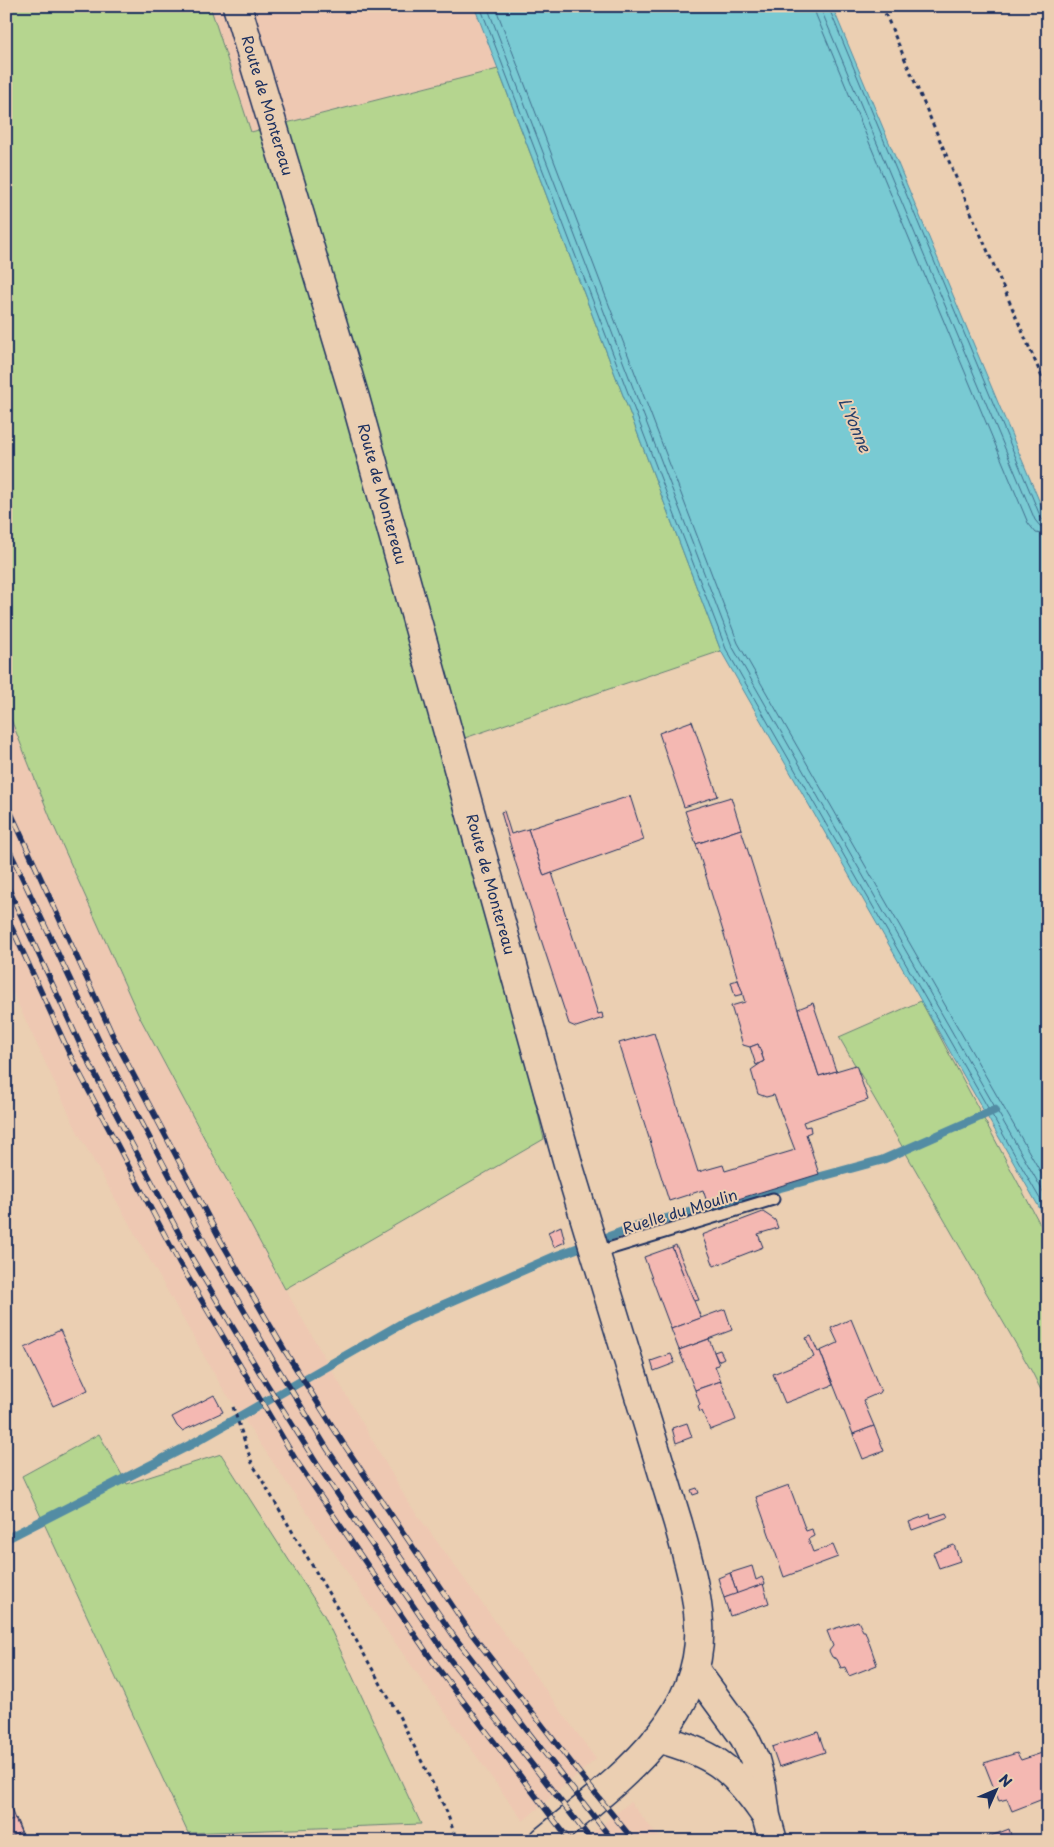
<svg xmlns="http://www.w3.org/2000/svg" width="1054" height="1847" font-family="'Playpen Sans',sans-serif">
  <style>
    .built { fill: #eec8b2 }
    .green { fill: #b5d58f; stroke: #688276 }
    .water { fill: #79cad3; stroke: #538ca4 }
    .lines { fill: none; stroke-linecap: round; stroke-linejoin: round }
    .shore { stroke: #416d8d; stroke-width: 1 }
    .stream { stroke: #538ca4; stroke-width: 9 }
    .building { fill: #f4b8b2; stroke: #1b2f5e }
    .service-casing { stroke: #1b2f5e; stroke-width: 15 }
    .tertiary-casing { stroke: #1b2f5e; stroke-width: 31 }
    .path { stroke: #1b2f5e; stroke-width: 3; stroke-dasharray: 4 4; stroke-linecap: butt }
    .service { stroke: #ebcfb2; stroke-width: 11 }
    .tertiary { stroke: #ebcfb2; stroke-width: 28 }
    .rail-casing { stroke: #1b2f5e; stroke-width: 5.5 }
    .rail { stroke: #ebcfb2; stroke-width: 4; stroke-dasharray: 11; stroke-linecap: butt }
    .labels { text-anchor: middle; stroke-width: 4; stroke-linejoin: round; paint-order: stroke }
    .street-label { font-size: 15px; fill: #1b2f5e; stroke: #ebcfb2 }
    .water-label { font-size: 16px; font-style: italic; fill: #243e6a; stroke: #ebcfb2 }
  </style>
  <rect width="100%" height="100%" fill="#ebcfb2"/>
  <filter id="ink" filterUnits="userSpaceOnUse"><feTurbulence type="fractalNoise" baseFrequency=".02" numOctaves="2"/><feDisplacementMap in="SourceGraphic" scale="10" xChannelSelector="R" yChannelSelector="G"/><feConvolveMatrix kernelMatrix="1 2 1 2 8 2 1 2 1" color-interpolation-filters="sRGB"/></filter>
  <g filter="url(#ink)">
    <g class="built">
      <polygon points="210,6 474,6 498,69 251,132"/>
      <polygon points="6,707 52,822 138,1014 285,1289 408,1502 596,1759 523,1821 391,1637 220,1384 78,1133 6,978"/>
      <polygon points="630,1802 662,1841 582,1841"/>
    </g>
    <g class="green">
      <polygon points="6,6 210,6 251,132 498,69 721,651 450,743 544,1139 285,1289 138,1014 52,822 6,707"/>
      <polygon points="921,1001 1048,1239 1048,1404 1032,1372 839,1037"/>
      <polygon points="99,1434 127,1484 221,1454 324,1615 421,1824 188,1833 22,1476"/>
    </g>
    <polygon class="water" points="474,6 832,6 1048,522 1048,1223 721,651"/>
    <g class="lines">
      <g class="shore">
        <polyline points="480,6 726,649 1048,1213"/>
        <polyline points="487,6 732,646 1048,1200"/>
        <polyline points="495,6 738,643 1048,1185"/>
        <polyline points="814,6 816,15 1028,523 1036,533 1048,535"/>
        <polyline points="822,6 822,12 1035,520 1040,526 1048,528"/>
        <polyline points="828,6 1041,518 1044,521 1048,521"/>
      </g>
      <polyline class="stream" points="6,1539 190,1445 408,1320 556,1256 635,1227 882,1160 995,1110"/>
    </g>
    <g class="building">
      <polygon points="692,721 718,796 684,807 659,733"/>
      <polygon points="630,796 644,840 544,876 528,829"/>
      <polygon points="731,797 741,829 696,844 685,811"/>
      <polygon points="504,811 511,834 528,829 544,876 552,873 598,1014 602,1013 603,1018 576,1027 569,1024 516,864 501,812"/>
      <polygon points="741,829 819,1076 856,1065 868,1100 803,1122 805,1127 810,1126 811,1132 806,1134 819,1174 709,1208 703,1190 669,1201 619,1043 654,1033 698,1172 723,1165 725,1171 795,1150 774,1095 766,1097 758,1094 751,1070 764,1061 758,1044 750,1047 743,1045 731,1006 745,1002 696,844"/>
      <polygon points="738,980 743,994 735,996 731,982"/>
      <polygon points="813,1003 836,1071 819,1076 798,1009"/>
      <polygon points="758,1044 764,1061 756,1065 750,1047"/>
      <polygon points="763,1212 775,1220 778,1228 758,1234 763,1247 714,1266 702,1235"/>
      <polygon points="561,1226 565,1242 554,1247 548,1232"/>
      <polygon points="676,1245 699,1300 694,1301 672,1247"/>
      <polygon points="672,1247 701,1318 671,1329 644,1257"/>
      <polygon points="725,1309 732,1330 679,1350 671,1329"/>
      <polygon points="851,1319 881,1392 863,1400 874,1426 853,1434 820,1351 838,1343 831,1328"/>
      <polygon points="60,1330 88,1390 53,1406 25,1348"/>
      <polygon points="811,1336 818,1352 820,1351 833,1385 785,1403 773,1374 814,1357 806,1338"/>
      <polygon points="709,1339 719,1365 715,1366 721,1381 695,1390 679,1350"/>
      <polygon points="720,1350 724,1358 718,1361 714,1352"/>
      <polygon points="671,1354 675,1363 654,1371 651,1361"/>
      <polygon points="721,1381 736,1420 710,1430 702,1411 700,1412 698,1407 700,1405 695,1390"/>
      <polygon points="214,1395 223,1412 182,1431 177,1426 172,1417"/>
      <polygon points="687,1423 692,1437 676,1443 672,1428"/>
      <polygon points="874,1426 884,1451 863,1459 853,1434"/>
      <polygon points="789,1485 806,1531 812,1529 814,1536 808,1539 813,1552 833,1545 838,1557 784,1577 756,1497"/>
      <polygon points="697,1488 699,1493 693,1495 691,1490"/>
      <polygon points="946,1513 948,1517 912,1530 909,1522 930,1514 931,1518"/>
      <polygon points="954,1545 960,1561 939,1568 933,1553"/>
      <polygon points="752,1566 756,1580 762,1577 765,1584 737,1594 730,1573"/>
      <polygon points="730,1573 737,1594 724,1598 718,1578"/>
      <polygon points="763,1584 769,1603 730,1616 724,1598"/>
      <polygon points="858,1621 863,1631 865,1631 877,1665 849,1676 845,1667 841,1668 837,1659 832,1657 829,1651 833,1646 827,1631"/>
      <polygon points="818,1732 825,1752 779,1767 772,1747"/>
      <polygon points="1048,1751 1048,1797 1012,1811 1007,1799 999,1801 984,1763 1017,1753 1021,1760"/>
      <polygon points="6,1797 15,1819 6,1823"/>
      <polygon points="16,1818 25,1841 6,1841 6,1828 10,1837 21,1832 15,1819"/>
      <polygon points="15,1819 21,1832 10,1837 6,1823"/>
      <polygon points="1009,1829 1013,1841 978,1841"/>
    </g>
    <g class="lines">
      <g class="service-casing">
        <polyline id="service" points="595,1253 773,1199"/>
      </g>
      <g class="tertiary-casing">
        <g id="tertiary">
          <path id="s1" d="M237 6 355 398 569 1167 678 1523C687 1556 697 1589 699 1624 705 1722 611 1785 544 1841"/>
          <polyline points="695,1670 744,1737 755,1760 762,1786 766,1816 773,1841"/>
          <path d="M657 1738C712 1753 731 1766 763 1812"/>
        </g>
      </g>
      <g class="path">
        <polyline points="882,6 1048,391"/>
        <polyline points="233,1407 252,1463 356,1640 400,1718 446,1810 457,1841"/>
      </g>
      <use href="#service" class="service"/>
      <use href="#tertiary" class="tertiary"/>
      <g class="rail-casing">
        <g id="rail">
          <polyline points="6,802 113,1036 221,1241 285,1351 343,1443 468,1629 587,1783 634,1841"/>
          <polyline points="6,843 101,1045 208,1249 274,1362 328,1450 453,1635 613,1841"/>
          <polyline points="6,883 84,1053 193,1260 260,1373 317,1464 448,1657 592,1841"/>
          <polyline points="6,915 71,1057 179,1262 297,1462 434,1663 570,1841"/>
        </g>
      </g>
      <use href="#rail" class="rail"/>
    </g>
  </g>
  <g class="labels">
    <g class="street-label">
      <text dy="5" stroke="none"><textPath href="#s1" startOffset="104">Route de Montereau</textPath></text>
      <text dy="5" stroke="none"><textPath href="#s1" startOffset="509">Route de Montereau</textPath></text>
      <text dy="5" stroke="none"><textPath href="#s1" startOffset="914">Route de Montereau</textPath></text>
      <text transform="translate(680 1212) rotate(-17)" y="5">Ruelle du Moulin</text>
    </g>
    <g class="water-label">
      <text transform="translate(855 425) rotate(67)" y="6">L'Yonne</text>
    </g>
  </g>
  <rect width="1054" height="1847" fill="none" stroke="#ebcfb2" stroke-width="25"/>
  <rect x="12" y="12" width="1029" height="1822" fill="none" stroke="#1b2f5e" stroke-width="2" filter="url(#ink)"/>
  <g transform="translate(996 1790) rotate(45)" stroke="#ebcfb2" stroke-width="4" paint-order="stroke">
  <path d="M0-4L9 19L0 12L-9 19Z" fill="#1b2f5e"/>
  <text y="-8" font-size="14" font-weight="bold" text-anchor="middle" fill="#1b2f5e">N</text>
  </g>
</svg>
